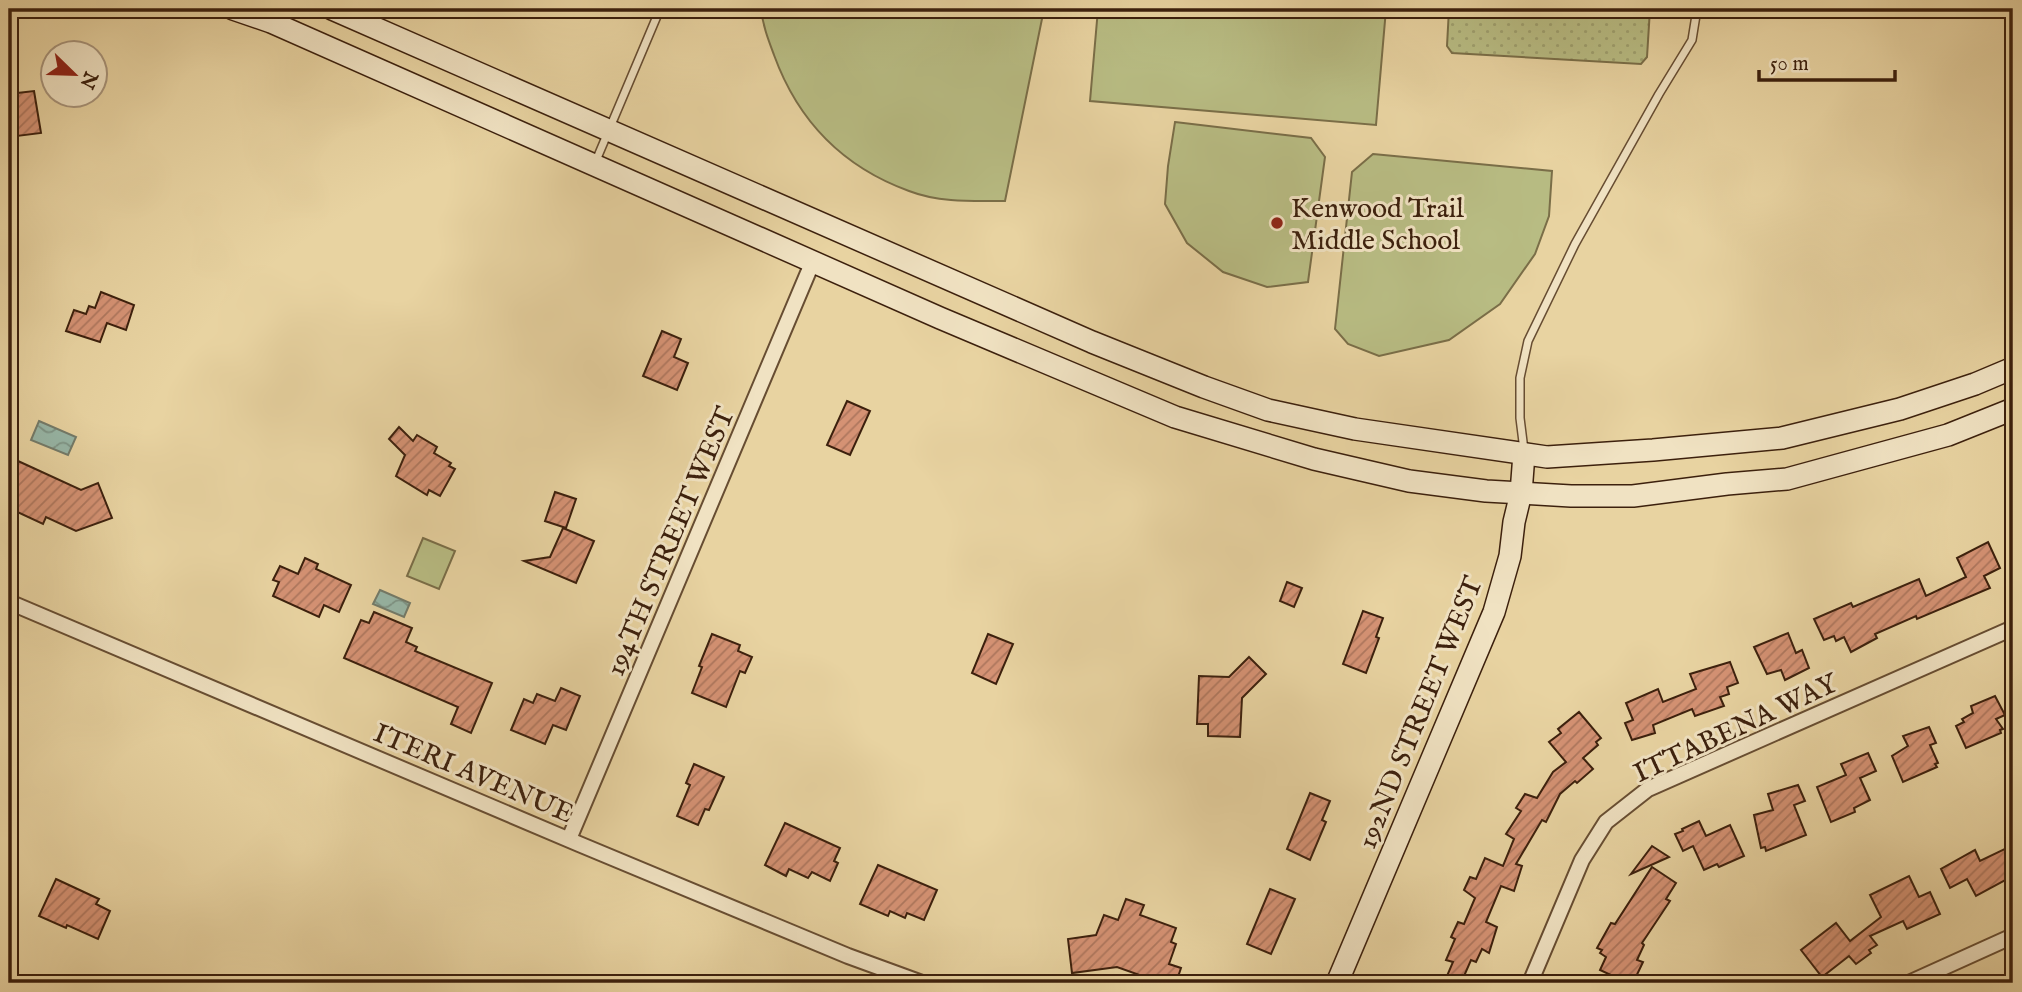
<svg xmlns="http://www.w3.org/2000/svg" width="2022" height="992" font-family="'IM FELL English',serif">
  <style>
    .grass { fill: #b8bc83; stroke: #7a6e48; stroke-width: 2 }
    .park { fill: url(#park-dots); stroke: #7a6e48; stroke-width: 2 }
    .water { fill: url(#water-waves); stroke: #737b6a; stroke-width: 2 }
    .building { fill: url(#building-hatch); stroke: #3c200d; stroke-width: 2 }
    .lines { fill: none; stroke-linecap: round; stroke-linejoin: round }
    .lane-casing { stroke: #674d32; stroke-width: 10 }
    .street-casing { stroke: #674d32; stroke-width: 18 }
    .secondary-casing { stroke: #3c200d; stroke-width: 24 }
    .lane { stroke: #f0e2c2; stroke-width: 7 }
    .street { stroke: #f0e2c2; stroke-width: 14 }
    .secondary { stroke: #f0e2c2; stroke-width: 21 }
    .poi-dot { fill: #8f2418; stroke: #f0e2c2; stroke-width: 2.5 }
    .labels { text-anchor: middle; stroke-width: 6; stroke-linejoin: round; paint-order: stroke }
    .poi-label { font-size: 28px; fill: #3c200d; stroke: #f0e2c2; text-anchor: start }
    .street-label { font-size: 28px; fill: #3c200d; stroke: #f0e2c2 }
  </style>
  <defs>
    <pattern id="park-dots" width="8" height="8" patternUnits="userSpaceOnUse" patternTransform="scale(1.75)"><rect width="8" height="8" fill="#b8bc83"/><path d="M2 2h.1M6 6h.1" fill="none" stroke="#9fa170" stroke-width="1.8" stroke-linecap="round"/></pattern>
    <pattern id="water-waves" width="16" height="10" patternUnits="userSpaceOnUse" patternTransform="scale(1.75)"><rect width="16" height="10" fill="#97b7a8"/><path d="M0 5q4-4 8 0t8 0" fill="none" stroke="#7c9487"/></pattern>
    <pattern id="building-hatch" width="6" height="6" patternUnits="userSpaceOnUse" patternTransform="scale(1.75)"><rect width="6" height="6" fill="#d59274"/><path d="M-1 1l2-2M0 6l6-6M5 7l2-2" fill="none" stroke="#ae775e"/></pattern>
  </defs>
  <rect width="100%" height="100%" fill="#e8d3a1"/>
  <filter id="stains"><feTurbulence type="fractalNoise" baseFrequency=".00286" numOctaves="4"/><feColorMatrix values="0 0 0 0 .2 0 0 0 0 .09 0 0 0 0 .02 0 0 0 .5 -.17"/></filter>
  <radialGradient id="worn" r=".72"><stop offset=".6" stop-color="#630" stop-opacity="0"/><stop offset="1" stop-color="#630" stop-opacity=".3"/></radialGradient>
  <g class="grass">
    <path d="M761 9H1044L1005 201C974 201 940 203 909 191 843 167 798 121 774 55 768 39 763 26 761 9Z"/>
    <polygon points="1098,9 1386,9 1376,125 1090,101"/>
    <polygon points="1175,122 1311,138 1325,157 1308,282 1267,287 1223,272 1187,243 1165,204 1168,166"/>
    <polygon points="1373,154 1552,171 1549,216 1535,254 1500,304 1449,340 1379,356 1348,344 1335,329 1352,172"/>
    <polygon points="423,538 455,551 439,589 407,576"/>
  </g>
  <polygon class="park" points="1449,9 1650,9 1647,57 1641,64 1452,53 1447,46"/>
  <g class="water">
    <polygon points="39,421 76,437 68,455 31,440"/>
    <polygon points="380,590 410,603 404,617 373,604"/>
  </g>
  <g class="building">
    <polygon points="34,91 41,133 17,136 14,110 9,111 9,94"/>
    <polygon points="101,292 134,305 126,330 107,323 100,342 66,331 74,310 86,314 89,306 95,308"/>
    <polygon points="662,331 681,339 674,357 688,363 677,390 643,376"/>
    <polygon points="847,401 870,411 850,455 827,445"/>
    <polygon points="399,427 413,441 417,435 437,447 434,453 451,463 449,466 455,469 440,496 429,490 427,495 396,476 405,455 389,439"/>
    <polygon points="18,461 81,490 98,483 112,518 76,531 46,517 43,524 9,508 9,470 16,467"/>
    <polygon points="555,492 576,499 566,528 545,521"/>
    <polygon points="563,528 594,541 576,583 524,561 550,557"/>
    <polygon points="1988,542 2000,568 1984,576 1990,588 1917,619 1916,616 1875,634 1877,638 1851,652 1844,637 1836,641 1834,636 1824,640 1814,619 1851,603 1853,607 1919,579 1926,596 1966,577 1957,558"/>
    <polygon points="305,558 318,564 316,569 351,585 339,612 324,605 319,617 273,596 279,582 273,580 280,566 298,574"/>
    <polygon points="1287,582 1302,588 1294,607 1280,601"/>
    <polygon points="1363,611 1383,618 1376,637 1379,638 1366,673 1343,664"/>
    <polygon points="374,612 412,628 406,642 417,647 415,651 492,683 471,733 451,724 458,707 344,658 361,620 369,623"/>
    <polygon points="1788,633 1796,653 1802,650 1809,668 1785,680 1781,670 1767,674 1754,647"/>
    <polygon points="712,634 740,645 738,651 752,657 745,673 740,671 726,707 692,693 702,667 699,666"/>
    <polygon points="988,634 1013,644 996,684 972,673"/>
    <polygon points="1249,657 1266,674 1242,698 1240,737 1208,736 1208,724 1197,724 1199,676 1229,677"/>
    <polygon points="1730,662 1738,683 1727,687 1729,694 1720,697 1724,706 1695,716 1692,709 1653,725 1655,733 1632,740 1625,723 1633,720 1626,703 1658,689 1663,702 1696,689 1690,674"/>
    <polygon points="561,688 580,696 566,730 553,725 545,744 511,730 524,699 533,703 537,694 555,701"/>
    <polygon points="1995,696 2005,715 1996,719 2003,729 2000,730 2001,733 1966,748 1956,726 1964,722 1962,719 1973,713 1971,706"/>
    <polygon points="1579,712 1601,738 1596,742 1598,745 1583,758 1593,769 1577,783 1575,781 1560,794 1546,822 1542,820 1516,864 1522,866 1514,891 1501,886 1486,922 1497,927 1489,953 1482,949 1476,962 1471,960 1461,983 1444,983 1453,962 1446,960 1455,939 1451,937 1458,922 1464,924 1475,898 1464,890 1470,877 1476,879 1485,858 1503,866 1514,839 1506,834 1521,811 1516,808 1525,794 1537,798 1553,772 1566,762 1549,742 1561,733 1558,729"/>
    <polygon points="1929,727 1936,743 1930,745 1938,763 1935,764 1937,767 1903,782 1892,756 1908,746 1903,736"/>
    <polygon points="1868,753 1876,771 1860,778 1870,800 1854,808 1855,812 1831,822 1817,787 1846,775 1841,764"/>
    <polygon points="694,764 724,777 709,810 705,809 698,825 677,816 690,785 686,783"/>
    <polygon points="1798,785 1805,801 1794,805 1806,835 1766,851 1765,847 1761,848 1754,815 1773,810 1768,794"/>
    <polygon points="1310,793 1330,801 1322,820 1326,822 1310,860 1287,849"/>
    <polygon points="1699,821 1706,836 1730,825 1744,856 1719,867 1717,864 1704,870 1693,846 1683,851 1675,834 1683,831 1682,829"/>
    <polygon points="785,823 840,848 834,861 838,863 830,881 812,872 808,878 789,869 786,876 765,865"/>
    <polygon points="2013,845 2013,876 1976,896 1967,879 1950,888 1941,869 1975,850 1980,861"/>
    <polygon points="1652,846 1669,857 1631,874"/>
    <polygon points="878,865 937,890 924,920 907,913 905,918 890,911 888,916 860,904"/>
    <polygon points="1652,867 1676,883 1666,899 1670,901 1642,943 1644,945 1637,960 1643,962 1633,983 1628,983 1600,970 1606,957 1600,953 1602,950 1597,948 1611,923 1615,924"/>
    <polygon points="1909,876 1919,897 1930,892 1940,914 1907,929 1903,921 1870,936 1877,945 1869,950 1871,953 1856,964 1849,956 1822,977 1801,950 1836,923 1850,941 1881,917 1870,895"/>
    <polygon points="56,879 99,899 96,904 110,911 98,939 67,925 66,928 39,916"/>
    <polygon points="1270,889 1295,899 1271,954 1247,944"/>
    <polygon points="1126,899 1144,905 1140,915 1176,928 1171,942 1176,944 1169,964 1181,968 1176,983 1162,983 1117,967 1072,973 1068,939 1096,935 1104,915 1118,920"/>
  </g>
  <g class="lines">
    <g class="lane-casing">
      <g id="lane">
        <polyline points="595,163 660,9"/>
        <polyline points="1524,450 1520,418 1520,378 1528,341 1575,244 1659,94 1692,40 1697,9"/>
      </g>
    </g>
    <g class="street-casing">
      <g id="street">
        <polyline points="9,602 579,844 848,956 922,983"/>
        <polyline points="569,839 813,261"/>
        <polyline points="1530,983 1582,860 1606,822 1648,789 2013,628"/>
        <polyline points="1909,983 2013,936"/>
      </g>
    </g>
    <g class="secondary-casing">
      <g id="secondary">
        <polyline points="233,9 271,22 940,318 1175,417 1314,459 1409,481 1486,491 1571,496 1633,496 1727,484 1787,479 1948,435 2013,409"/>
        <polyline points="332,9 1092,342 1204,387 1268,410 1355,429 1547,457 1653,450 1782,438 1900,409 1975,384 2013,368"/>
        <polyline points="1337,983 1494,612 1510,556 1514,522 1521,493 1524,454"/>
      </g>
    </g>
    <use href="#lane" class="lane"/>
    <use href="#street" class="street"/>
    <use href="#secondary" class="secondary"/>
  </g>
  <circle class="poi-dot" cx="1277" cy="223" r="7"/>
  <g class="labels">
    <g class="poi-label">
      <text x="1291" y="217">Kenwood Trail<tspan x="1291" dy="32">Middle School</tspan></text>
    </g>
    <g class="street-label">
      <text transform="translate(669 541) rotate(-67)" y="10">194TH STREET WEST</text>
      <text transform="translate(1419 712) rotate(-68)" y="10">192ND STREET WEST</text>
      <text transform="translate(1735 727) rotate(-25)" y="10">ITTABENA WAY</text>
      <text transform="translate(474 772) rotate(23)" y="10">ITERI AVENUE</text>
    </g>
  </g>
  <rect width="2022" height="992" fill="none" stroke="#e8d3a1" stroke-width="35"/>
  <rect x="10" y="10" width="2001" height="971" fill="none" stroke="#3c200d" stroke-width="3.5"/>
  <rect x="18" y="18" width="1987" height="957" fill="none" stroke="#3c200d" stroke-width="2"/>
  <g transform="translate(74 74) rotate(113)"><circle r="33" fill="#f0e2c2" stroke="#a8947a" stroke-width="2"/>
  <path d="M0-5L12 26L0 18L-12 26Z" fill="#8f2418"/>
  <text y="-10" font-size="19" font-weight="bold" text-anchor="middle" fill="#3c200d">N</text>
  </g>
  <path d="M1759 70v10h136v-10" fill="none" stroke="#3c200d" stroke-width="3.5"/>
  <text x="1770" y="70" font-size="21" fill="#3c200d" stroke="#f0e2c2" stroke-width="5" paint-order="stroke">50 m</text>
  <rect width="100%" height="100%" filter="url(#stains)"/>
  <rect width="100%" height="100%" fill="url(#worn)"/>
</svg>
